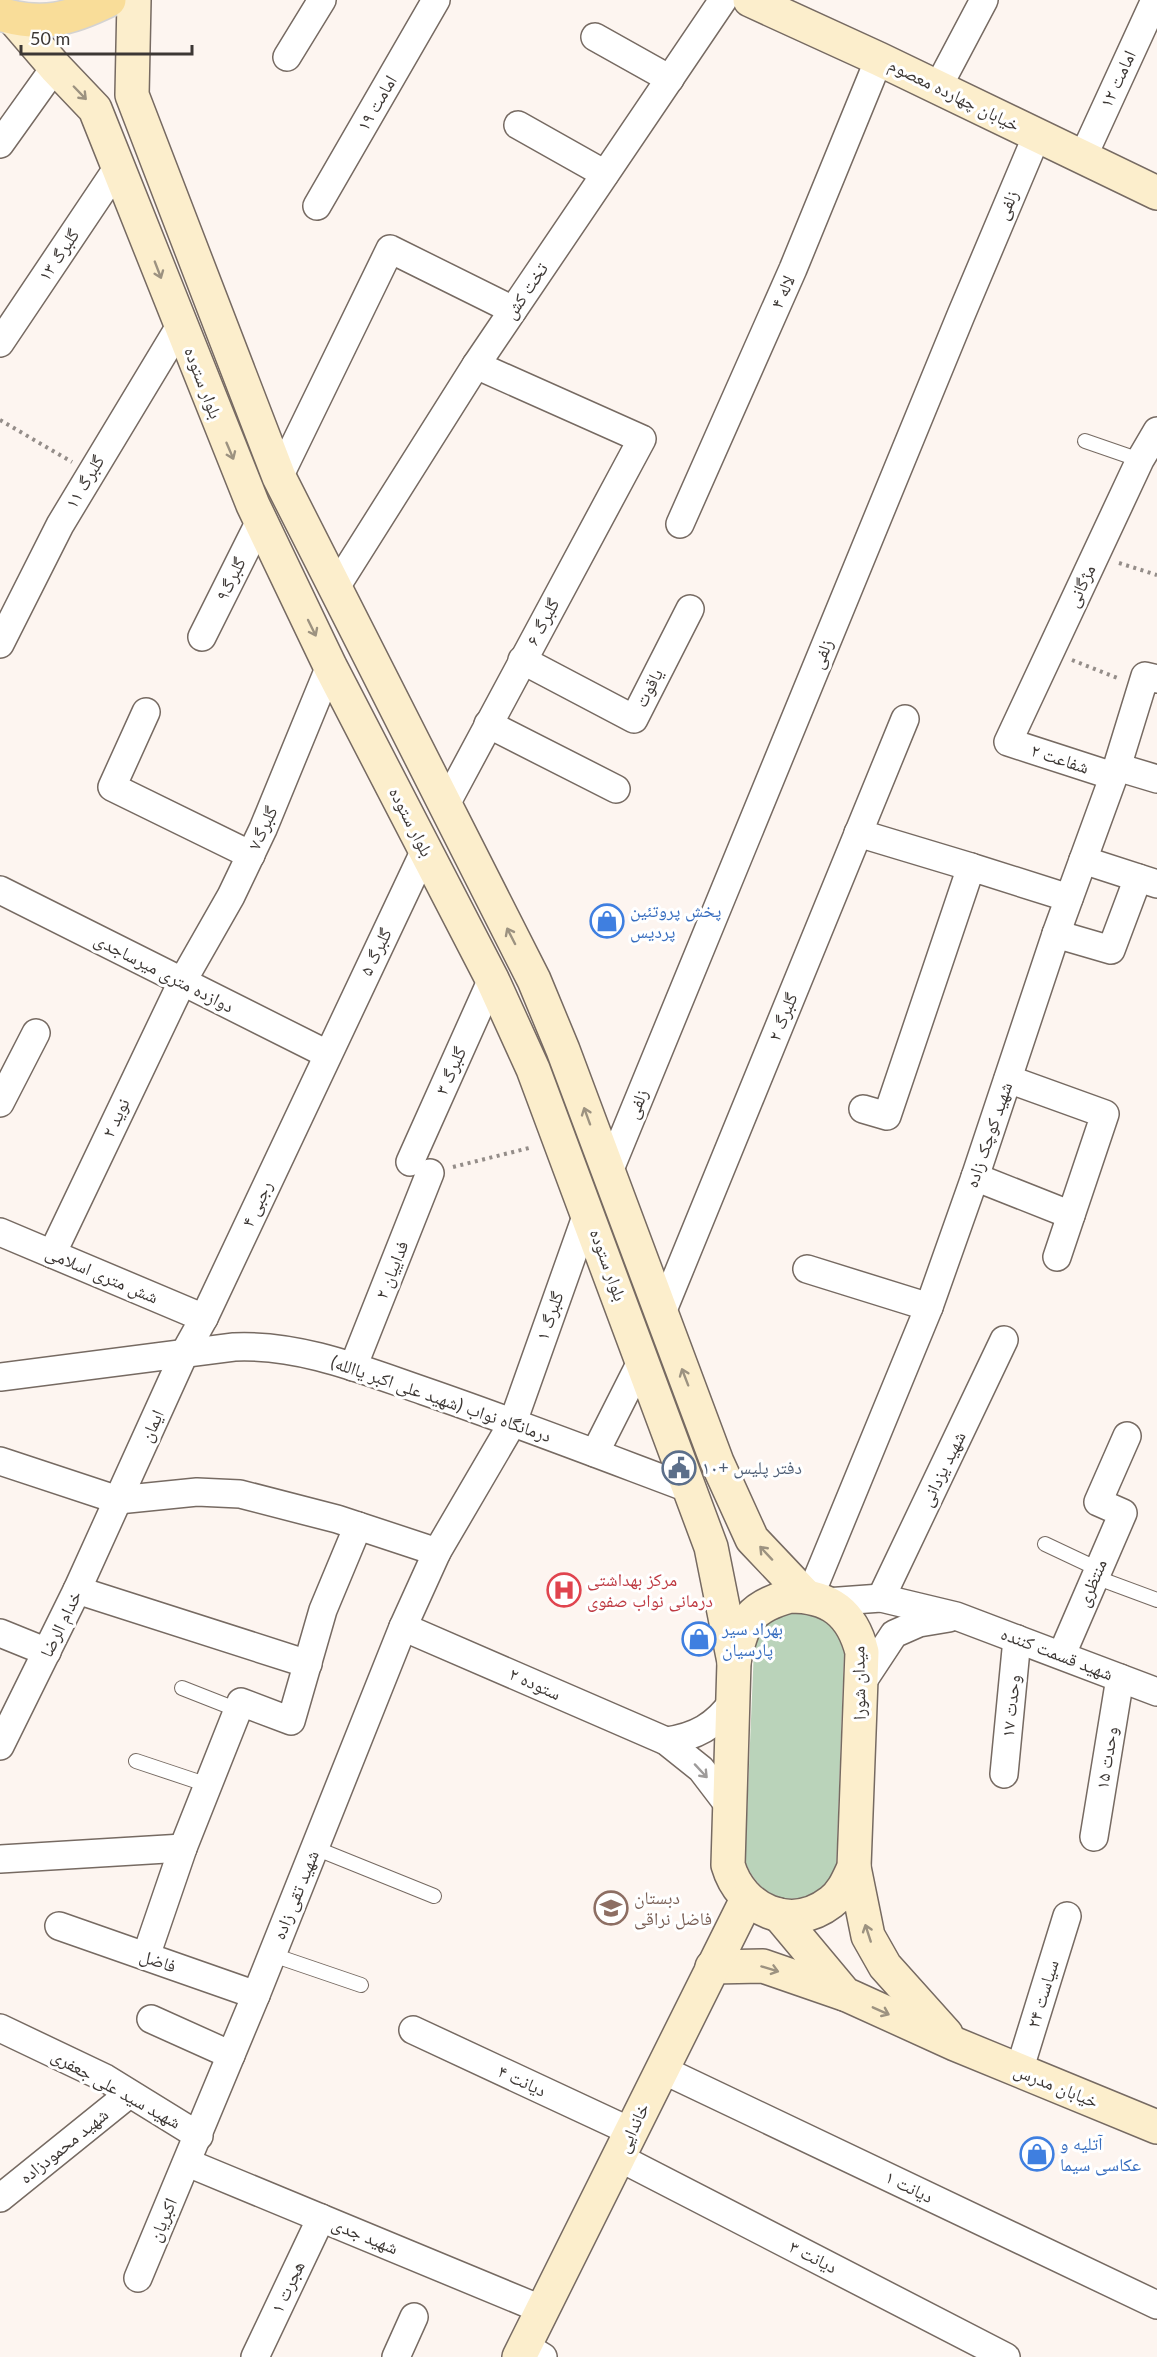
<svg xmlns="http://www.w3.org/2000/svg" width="1157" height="2357" font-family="Lato,'Noto Naskh Arabic',sans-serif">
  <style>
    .green { fill: #bad3ba }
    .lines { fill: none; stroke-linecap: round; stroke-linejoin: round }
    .lane-casing { stroke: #766a62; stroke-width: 16 }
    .street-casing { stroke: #766a62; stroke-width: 30 }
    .secondary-casing { stroke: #766a62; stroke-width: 36 }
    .primary-casing { stroke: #d4d3d2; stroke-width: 36 }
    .path { stroke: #948d89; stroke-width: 4; stroke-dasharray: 3 4.5; stroke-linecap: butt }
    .lane { stroke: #fff; stroke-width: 14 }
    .street { stroke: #fff; stroke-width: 27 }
    .secondary { stroke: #fceecc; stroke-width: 33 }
    .primary { stroke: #f9dd99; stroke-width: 33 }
    .oneway { stroke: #9c9280 }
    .oneway2 { stroke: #9e9b9a }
    .labels { text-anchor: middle; stroke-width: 6; stroke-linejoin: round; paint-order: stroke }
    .street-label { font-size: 18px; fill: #3c3734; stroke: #fff }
    .shop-label { font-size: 18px; fill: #366cbe; stroke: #fff; text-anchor: start }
    .service-label { font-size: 18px; fill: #4e5e75; stroke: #fff; text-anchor: start }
    .health-label { font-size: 18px; fill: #be3a42; stroke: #fff; text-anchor: start }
    .education-label { font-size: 18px; fill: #785e54; stroke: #fff; text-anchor: start }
  </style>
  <rect width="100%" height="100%" fill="#fdf5f0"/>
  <path class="green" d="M799 1609C827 1614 836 1627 844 1653L836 1871C808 1912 763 1907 745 1861L754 1649C763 1620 771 1617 799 1609Z"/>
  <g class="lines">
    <g class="lane-casing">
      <g id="lane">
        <polyline points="1085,441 1140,460"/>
        <polyline points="1045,1544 1098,1569"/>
        <polyline points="1095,1577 1157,1600"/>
        <polyline points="182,1688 238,1710"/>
        <polyline points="136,1761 208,1785"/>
        <polyline points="315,1848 434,1896"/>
        <polyline points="273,1955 361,1985"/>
      </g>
    </g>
    <g class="street-casing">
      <g id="street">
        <polyline points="595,37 670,79"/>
        <polyline points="287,57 322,0"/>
        <polyline points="938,87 984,0"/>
        <polyline points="518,125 605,174"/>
        <polyline points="0,144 55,67"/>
        <polyline points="1082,159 1155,0"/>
        <polyline points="317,206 436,0"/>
        <polyline points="0,343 118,167"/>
        <polyline points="279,477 390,249 513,310"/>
        <polyline points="680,524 793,269 879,59"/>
        <polyline points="336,587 476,365 723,0"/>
        <polyline points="202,637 260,521"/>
        <polyline points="0,644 60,525 180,326"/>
        <polyline points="522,660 634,719 690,609"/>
        <polyline points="146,712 112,787 251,855"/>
        <polyline points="488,724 616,789"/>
        <polyline points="1117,767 1157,779"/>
        <polyline points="1113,776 1008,742 1140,460 1157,431"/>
        <polyline points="445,806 642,439 476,365"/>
        <polyline points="858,833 971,867"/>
        <polyline points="1083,860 1157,884"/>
        <polyline points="0,890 327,1054"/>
        <polyline points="1056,934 1111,950 1138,878"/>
        <polyline points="1008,1079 1105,1114 1057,1257"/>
        <polyline points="0,1103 36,1033"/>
        <polyline points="863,1109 887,1116 971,867 1069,898"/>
        <polyline points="410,1162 492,979"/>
        <polyline points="608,1174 961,315 1037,135"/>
        <polyline points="975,1177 1071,1215"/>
        <polyline points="0,1232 204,1318"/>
        <polyline points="52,1254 182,982 231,896 263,829 330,666"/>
        <polyline points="807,1269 929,1307"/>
        <polyline points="661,1315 905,719"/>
        <polyline points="353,1367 430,1173"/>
        <path d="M0 1377 234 1347C300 1344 363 1370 424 1391 514 1422 602 1456 690 1489"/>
        <polyline points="595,1453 642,1360"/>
        <polyline points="0,1461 118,1500 197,1492 240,1494 337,1519 437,1552"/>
        <polyline points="77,1590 308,1664"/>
        <polyline points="806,1596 817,1579 929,1307 975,1177 1056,934 1117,767 1145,676 1157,679"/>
        <polyline points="881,1598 1004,1340"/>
        <polyline points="826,1602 881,1598 956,1616 1157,1692"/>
        <polyline points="403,1627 666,1741 701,1769 730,1807"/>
        <polyline points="0,1633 47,1652"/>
        <polyline points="1062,1654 1123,1513 1098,1502 1127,1436"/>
        <polyline points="861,1684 894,1634 919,1623 949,1618"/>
        <path d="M666 1741C695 1737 716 1726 733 1701"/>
        <polyline points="0,1746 77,1590 185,1352 204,1318 425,850"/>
        <polyline points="1004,1774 1017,1639"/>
        <polyline points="1094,1837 1120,1678"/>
        <polyline points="0,1859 183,1848"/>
        <polyline points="59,1926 256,1995"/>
        <polyline points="146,1956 183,1848 241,1702 291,1721 323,1610 358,1526"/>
        <polyline points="151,2019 231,2055"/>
        <polyline points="0,2028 105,2078 199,2136"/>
        <polyline points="413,2030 632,2132"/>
        <polyline points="661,2069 1157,2305"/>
        <polyline points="1019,2071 1067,1916"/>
        <polyline points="620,2158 1006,2357"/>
        <polyline points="188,2163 543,2310"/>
        <polyline points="0,2198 129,2094"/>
        <polyline points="138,2278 256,1995 403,1627 437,1552 513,1422 588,1211"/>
        <polyline points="525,2346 543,2357"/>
        <polyline points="255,2357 321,2218"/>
        <polyline points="396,2357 414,2317"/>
      </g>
    </g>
    <g class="secondary-casing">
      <g id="secondary">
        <polyline points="134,0 132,95 279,477 534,980 563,1050 717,1462 752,1539 806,1596"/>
        <polyline points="750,0 879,59 1157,193"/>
        <polyline points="13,18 55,67 95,109 253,505 330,666 492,979 533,1069 711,1547 734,1662"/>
        <path d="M790 1596C830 1596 852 1613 862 1652L854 1867C848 1880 843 1893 831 1902 791 1933 741 1910 728 1865L734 1662C742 1622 749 1607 790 1596Z"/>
        <polyline points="854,1867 868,1936 885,1966 946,2034"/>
        <polyline points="779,1915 845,1994 955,2044 1157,2127"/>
        <polyline points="712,1967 763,1966 844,1994"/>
        <polyline points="519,2357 747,1899"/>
      </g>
    </g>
    <g class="primary-casing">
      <path id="primary" d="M0 14C43 27 70 19 109 0"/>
    </g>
    <g class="path">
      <polyline points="0,420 72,462"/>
      <polyline points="1119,563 1157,575"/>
      <polyline points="1072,660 1120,679"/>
      <polyline points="453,1167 533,1147"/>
    </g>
    <use href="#lane" class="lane"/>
    <use href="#street" class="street"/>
    <use href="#secondary" class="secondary"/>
    <use href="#primary" class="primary"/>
  </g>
  <defs><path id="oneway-shaft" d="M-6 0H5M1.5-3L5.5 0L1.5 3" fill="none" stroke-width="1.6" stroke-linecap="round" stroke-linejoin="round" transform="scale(1.5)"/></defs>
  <g class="oneway">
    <use href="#oneway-shaft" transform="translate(80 93) rotate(46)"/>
    <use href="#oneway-shaft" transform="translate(158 270) rotate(69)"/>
    <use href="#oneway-shaft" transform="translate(230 451) rotate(67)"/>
    <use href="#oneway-shaft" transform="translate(312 628) rotate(64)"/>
    <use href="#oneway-shaft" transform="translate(511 936) rotate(-117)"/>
    <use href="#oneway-shaft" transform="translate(587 1116) rotate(-110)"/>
    <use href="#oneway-shaft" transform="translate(685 1377) rotate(-111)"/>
    <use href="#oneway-shaft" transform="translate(766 1553) rotate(-133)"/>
    <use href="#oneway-shaft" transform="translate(868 1933) rotate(-108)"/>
    <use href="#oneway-shaft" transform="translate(770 1969) rotate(17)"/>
    <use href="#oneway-shaft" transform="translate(881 2011) rotate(24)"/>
  </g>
  <use class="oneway2" href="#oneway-shaft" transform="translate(701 1771) rotate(47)"/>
  <defs>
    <g id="shop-ring" transform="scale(1.725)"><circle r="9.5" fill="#fff" stroke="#3f7fe0" stroke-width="1.5"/><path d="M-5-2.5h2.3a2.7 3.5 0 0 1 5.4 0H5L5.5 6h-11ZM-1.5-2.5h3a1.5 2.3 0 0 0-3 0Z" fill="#3f7fe0"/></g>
    <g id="civic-ring" transform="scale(1.725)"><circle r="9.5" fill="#fff" stroke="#5c6f8a" stroke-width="1.5"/><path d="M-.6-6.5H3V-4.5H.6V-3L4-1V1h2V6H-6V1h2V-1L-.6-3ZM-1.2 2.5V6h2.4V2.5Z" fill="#5c6f8a"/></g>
    <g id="hospital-ring" transform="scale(1.725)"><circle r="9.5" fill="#fff" stroke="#e0444e" stroke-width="1.5"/><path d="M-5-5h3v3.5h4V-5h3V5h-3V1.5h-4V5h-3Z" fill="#e0444e"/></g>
    <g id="school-ring" transform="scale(1.725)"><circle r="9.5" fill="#fff" stroke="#8d6e63" stroke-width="1.5"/><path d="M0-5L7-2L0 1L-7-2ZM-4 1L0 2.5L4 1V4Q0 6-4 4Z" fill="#8d6e63"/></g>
  </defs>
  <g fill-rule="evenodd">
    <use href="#shop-ring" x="607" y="921"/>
    <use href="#civic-ring" x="679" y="1468"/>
    <use href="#hospital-ring" x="564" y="1590"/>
    <use href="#shop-ring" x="699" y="1639"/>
    <use href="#school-ring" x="611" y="1908"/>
    <use href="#shop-ring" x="1037" y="2154"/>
  </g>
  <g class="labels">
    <g class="street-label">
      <text transform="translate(1118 79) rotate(-65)" y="6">امامت ۱۲</text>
      <text transform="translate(954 95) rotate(26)" y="6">خیابان چهارده معصوم</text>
      <text transform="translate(377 103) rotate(-60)" y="6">امامت ۱۹</text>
      <text transform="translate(1007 205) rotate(-67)" y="6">زلفی</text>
      <text transform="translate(59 255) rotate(-56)" y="6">گلبرگ ۱۳</text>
      <text transform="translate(526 291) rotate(-56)" y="6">تخت کش</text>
      <text transform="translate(783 292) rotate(-66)" y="6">لاله ۴</text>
      <text transform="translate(203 383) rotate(69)" y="6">بلوار ستوده</text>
      <text transform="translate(85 482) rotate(-59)" y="6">گلبرگ ۱۱</text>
      <text transform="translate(231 579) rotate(-64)" y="6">گلبرگ۹</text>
      <text transform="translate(1081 586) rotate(-65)" y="6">مژگانی</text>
      <text transform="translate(543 622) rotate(-62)" y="6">گلبرگ ۶</text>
      <text transform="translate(822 654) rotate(-68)" y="6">زلفی</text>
      <text transform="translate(649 688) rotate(-63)" y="6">یاقوت</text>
      <text transform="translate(1060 759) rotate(18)" y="6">شفاعت ۲</text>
      <text transform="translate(411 822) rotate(63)" y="6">بلوار ستوده</text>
      <text transform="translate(263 828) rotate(-65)" y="6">گلبرگ۷</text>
      <text transform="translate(376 952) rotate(-64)" y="6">گلبرگ ۵</text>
      <text transform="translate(164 973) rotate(27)" y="6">دوازده متری میرساجدی</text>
      <text transform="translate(783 1017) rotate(-68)" y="6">گلبرگ ۲</text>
      <text transform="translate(451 1071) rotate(-66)" y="6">گلبرگ ۳</text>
      <text transform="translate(637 1104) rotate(-68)" y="6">زلفی</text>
      <text transform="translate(116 1118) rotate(-65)" y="6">نوید ۲</text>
      <text transform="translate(989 1135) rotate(-71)" y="6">شهید کوچک زاده</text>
      <text transform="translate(257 1204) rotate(-65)" y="6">رجبی ۴</text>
      <text transform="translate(608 1265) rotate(70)" y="6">بلوار ستوده</text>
      <text transform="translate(392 1270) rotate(-68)" y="6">فداییان ۲</text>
      <text transform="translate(102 1275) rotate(23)" y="6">شش متری اسلامی</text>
      <text transform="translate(550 1316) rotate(-71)" y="6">گلبرگ ۱</text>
      <text transform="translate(441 1399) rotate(19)" y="6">درمانگاه نواب (شهید علی اکبر یاالله)</text>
      <text transform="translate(152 1426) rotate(-66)" y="6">ایمان</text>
      <text transform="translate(943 1469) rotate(-64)" y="6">شهید یزدانی</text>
      <text transform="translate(1092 1583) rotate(-67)" y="6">منتظری</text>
      <text transform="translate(61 1624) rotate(-64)" y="6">خدام الرضا</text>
      <text transform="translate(1057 1654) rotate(21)" y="6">شهید قسمت کننده</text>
      <text transform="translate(859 1683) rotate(-91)" y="6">میدان شورا</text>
      <text transform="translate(535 1684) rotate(24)" y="6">ستوده ۲</text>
      <text transform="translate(1011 1706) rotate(-84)" y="6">وحدت ۱۷</text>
      <text transform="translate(1107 1758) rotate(-81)" y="6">وحدت ۱۵</text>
      <text transform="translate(296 1895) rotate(-68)" y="6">شهید تقی زاده</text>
      <text transform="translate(158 1961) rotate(19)" y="6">فاضل</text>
      <text transform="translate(1043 1994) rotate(-73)" y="6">سیاست ۲۴</text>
      <text transform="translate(522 2081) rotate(25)" y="6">دیانت ۴</text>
      <text transform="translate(1056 2086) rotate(22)" y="6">خیابان مدرس</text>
      <text transform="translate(116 2089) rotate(29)" y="6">شهید سید علی جعفری</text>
      <text transform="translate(633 2128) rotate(-65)" y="6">خاندایی</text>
      <text transform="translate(64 2146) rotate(-39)" y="6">شهید محمودزاده</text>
      <text transform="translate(909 2187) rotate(26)" y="6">دیانت ۱</text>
      <text transform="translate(163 2220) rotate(-67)" y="6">اکبریان</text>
      <text transform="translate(365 2236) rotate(22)" y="6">شهید جدی</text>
      <text transform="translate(813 2257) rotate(27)" y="6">دیانت ۳</text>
      <text transform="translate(288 2287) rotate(-65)" y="6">هجرت ۱</text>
    </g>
    <g class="shop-label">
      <text x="630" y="917">پخش پروتئین<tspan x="630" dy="21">پردیس</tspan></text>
      <text x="722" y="1635">بهراد سیر<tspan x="722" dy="21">پارسیان</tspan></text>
      <text x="1060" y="2150">آتلیه و<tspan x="1060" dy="21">عکاسی سیما</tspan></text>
    </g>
    <g class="service-label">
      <text x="702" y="1474">دفتر پلیس +۱۰</text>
    </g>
    <g class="health-label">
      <text x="587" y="1586">مرکز بهداشتی<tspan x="587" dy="21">درمانی نواب صفوی</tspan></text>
    </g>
    <g class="education-label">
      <text x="634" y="1904">دبستان<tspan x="634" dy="21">فاضل نراقی</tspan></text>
    </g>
  </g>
  <path d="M21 45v9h171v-9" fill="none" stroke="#3c3734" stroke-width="3"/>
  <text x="30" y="45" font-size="18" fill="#3c3734" stroke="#ffffff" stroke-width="4.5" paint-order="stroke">50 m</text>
</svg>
